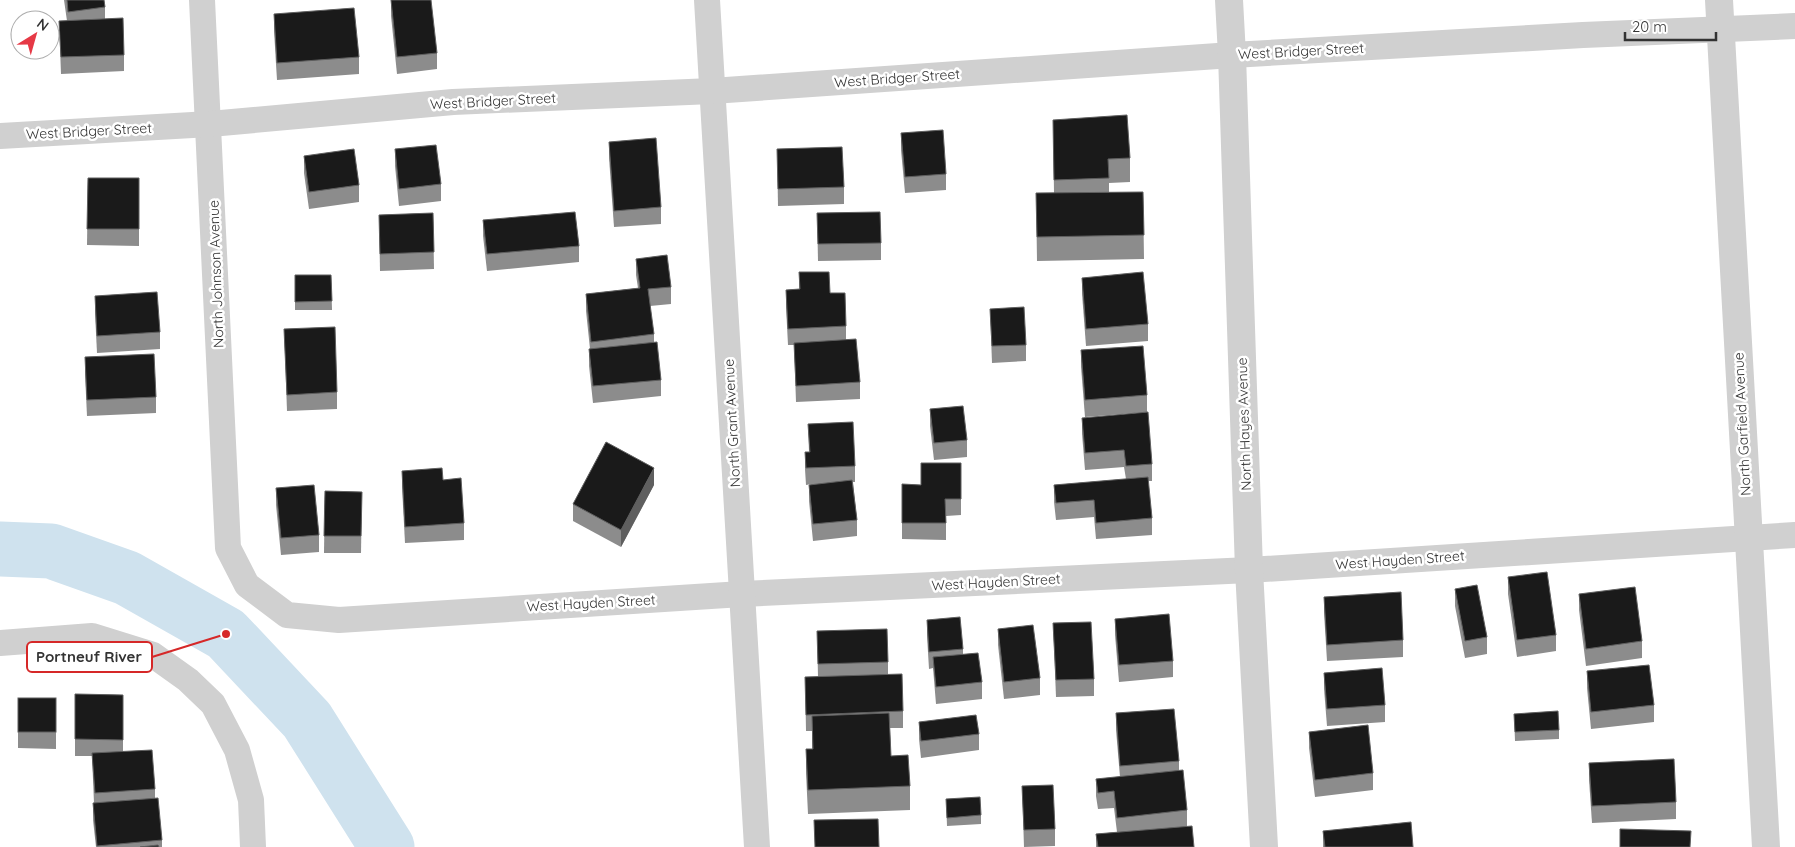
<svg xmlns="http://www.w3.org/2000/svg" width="1795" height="847" font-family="Quicksand,sans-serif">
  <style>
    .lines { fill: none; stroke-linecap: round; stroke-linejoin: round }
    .river { stroke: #cfe2ee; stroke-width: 55 }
    .minor { stroke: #d0d0d0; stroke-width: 26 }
    .tertiary { stroke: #d0d0d0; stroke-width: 28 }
    .wall { fill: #8c8c8c }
    .shaded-wall { fill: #5f5f5f }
    .building { fill: #1a1a1a; stroke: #5f5f5f }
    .labels { text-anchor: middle; stroke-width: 5; stroke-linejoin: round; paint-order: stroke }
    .street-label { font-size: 14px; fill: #333; stroke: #fff }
    .leader { fill: none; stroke: #d62828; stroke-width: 2 }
    .callout-dot { fill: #d62828; stroke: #fff; stroke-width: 2 }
    .callout { fill: #fff; stroke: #d62828; stroke-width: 2 }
    .callout-label { font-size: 15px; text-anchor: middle; font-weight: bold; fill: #333 }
  </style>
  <rect width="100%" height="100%" fill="#fff"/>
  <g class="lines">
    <polyline class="river" points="0,549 51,551 127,578 226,634 307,720 387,847"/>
    <g class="minor">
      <polyline points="202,0 228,548 247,585 287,615 339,620 742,594 1249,570 1795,535"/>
      <polyline points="707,0 757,847"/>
      <polyline points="0,136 210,124 453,102 712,91 1232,55 1583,35 1795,26"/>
      <polyline points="0,643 92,636 153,655 188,680 213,704 237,750 251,800 253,847"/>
    </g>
    <g class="tertiary">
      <polyline points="1229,0 1232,55 1249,570 1264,847"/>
      <polyline points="1719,0 1766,847"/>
    </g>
  </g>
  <g class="wall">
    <polygon points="64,0 104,0 105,7 105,19 124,55 124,71 61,74 59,21 67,21"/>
    <polygon points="391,0 437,53 437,69 397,74 391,16"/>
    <polygon points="274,14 359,57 359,74 277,80 274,31"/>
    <polygon points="1053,120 1130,158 1130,182 1109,183 1109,192 1143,192 1144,259 1037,261 1036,193 1054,193"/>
    <polygon points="901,133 946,174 946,190 905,193 901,150"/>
    <polygon points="609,142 661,207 661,224 614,227 609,158"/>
    <polygon points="395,149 441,184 441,201 399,206 395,166"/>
    <polygon points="777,149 844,187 844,204 778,206"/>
    <polygon points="304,156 359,185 359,202 309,209 304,173"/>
    <polygon points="88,178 139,178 139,246 87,245"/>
    <polygon points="433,213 434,269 380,271 379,215"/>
    <polygon points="817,213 881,243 881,260 818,261"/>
    <polygon points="483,220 579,246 579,262 487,271 483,236"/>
    <polygon points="636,259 671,287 671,304 650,306 654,334 654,343 661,380 661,396 593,403 589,366 589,349 590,349 586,311 586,294 638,288 636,275"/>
    <polygon points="799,272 830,293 846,326 846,340 860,382 860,399 796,402 794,345 788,345 786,307 786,290 799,289"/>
    <polygon points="295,275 331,275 332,310 295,310"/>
    <polygon points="1082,278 1148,324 1148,341 1086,346 1082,294"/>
    <polygon points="95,296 160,332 160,349 97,353 95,313"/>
    <polygon points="990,309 1026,345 1026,361 992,363"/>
    <polygon points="284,329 337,392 337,409 287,411"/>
    <polygon points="1081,350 1147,395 1147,412 1085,417 1081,367"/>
    <polygon points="85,357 156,397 156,413 87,416 85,374"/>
    <polygon points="930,409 967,440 967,457 934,460 930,426"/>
    <polygon points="1082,418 1152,464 1152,481 1148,481 1152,518 1152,535 1096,539 1094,517 1056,520 1054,502 1054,485 1126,479 1124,467 1085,470 1082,434"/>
    <polygon points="808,424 855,466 855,482 853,482 857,520 857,536 813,541 809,501 809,485 812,484 806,485 805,469 805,452 809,452"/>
    <polygon points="402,471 443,480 464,523 464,540 405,543 402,487"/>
    <polygon points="902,484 921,485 961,499 961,515 946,516 946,540 902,539"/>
    <polygon points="654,485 621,547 573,521 573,504"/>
    <polygon points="276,488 319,535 319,552 281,555 276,505"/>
    <polygon points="325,491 362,492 361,553 324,553"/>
    <polygon points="1508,577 1556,635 1556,651 1517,657 1508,594"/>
    <polygon points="1455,589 1487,637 1487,654 1465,658 1455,606"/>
    <polygon points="1579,594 1642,641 1642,658 1586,666 1579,610"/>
    <polygon points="1324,597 1403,640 1403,657 1327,661 1324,613"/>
    <polygon points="1115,619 1173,661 1173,677 1119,682 1115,635"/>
    <polygon points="927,620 963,649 963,654 982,682 982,699 936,704 933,668 929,669 927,636"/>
    <polygon points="1053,623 1094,679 1094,696 1056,697"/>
    <polygon points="998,629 1040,678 1040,695 1004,699 998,645"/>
    <polygon points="817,631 888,662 888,675 903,711 903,728 890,728 891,756 910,786 910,810 808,814 806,773 806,749 812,749 812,731 806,731 805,677 818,677"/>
    <polygon points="1587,671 1654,705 1654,722 1591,729 1587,688"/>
    <polygon points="1324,673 1385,705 1385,722 1327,726 1324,689"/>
    <polygon points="75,694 123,695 123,751 155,789 155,798 162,840 162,847 96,847 93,820 93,803 94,803 92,756 75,756"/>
    <polygon points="18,698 56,698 56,749 18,748"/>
    <polygon points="1116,713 1179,761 1179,771 1187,810 1187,827 1194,847 1096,847 1096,834 1117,832 1114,808 1098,809 1096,796 1096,779 1120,777 1116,730"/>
    <polygon points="1514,714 1559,730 1559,739 1515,741"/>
    <polygon points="919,722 979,734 979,750 921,758 919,739"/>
    <polygon points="1309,732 1373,773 1373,790 1315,797 1309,748"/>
    <polygon points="1589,763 1676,802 1676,819 1592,823 1589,780"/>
    <polygon points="1022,786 1055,829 1055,846 1024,847"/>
    <polygon points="946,799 981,815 981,824 947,826"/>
    <polygon points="1323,831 1413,847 1323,847"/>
  </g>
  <polygon class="shaded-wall" points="654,468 654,485 621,547 621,530"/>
  <g class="building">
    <polygon points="67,0 104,0 105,7 68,12"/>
    <polygon points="391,0 431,0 437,53 397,57"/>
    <polygon points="354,8 359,57 277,63 274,14"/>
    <polygon points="123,18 124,55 61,57 59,21"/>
    <polygon points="1127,115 1130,158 1108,159 1109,178 1054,180 1053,120"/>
    <polygon points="943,130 946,174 905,177 901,133"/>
    <polygon points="656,138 661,207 614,211 609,142"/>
    <polygon points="436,145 441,184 399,189 395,149"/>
    <polygon points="842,147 844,187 778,189 777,149"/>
    <polygon points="354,149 359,185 309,192 304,156"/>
    <polygon points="88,178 139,178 139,229 87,229"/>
    <polygon points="1143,192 1144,235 1037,237 1036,193"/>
    <polygon points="575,212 579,246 487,254 483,220"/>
    <polygon points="880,212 881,243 818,244 817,213"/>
    <polygon points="433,213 434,252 380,254 379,215"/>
    <polygon points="667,255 671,287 648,289 654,334 591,342 586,294 640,288 636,259"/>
    <polygon points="799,272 829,272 830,293 845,293 846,326 788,329 786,290 800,289"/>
    <polygon points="1143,272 1148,324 1086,329 1082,278"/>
    <polygon points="295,275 331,275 332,301 295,302"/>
    <polygon points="157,292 160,332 97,336 95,296"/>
    <polygon points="1024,307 1026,345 992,346 990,309"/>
    <polygon points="335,327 337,392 287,395 284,329"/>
    <polygon points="856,339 860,382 796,386 794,343"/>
    <polygon points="657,342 661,380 593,386 589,349"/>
    <polygon points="1143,346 1147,395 1085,400 1081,350"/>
    <polygon points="154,354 156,397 87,400 85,357"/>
    <polygon points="963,406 967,440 934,443 930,409"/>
    <polygon points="1148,412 1152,464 1126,466 1124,450 1085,453 1082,418"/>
    <polygon points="853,422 855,466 806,468 805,452 810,452 808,424"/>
    <polygon points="606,442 654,468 621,530 573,504"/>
    <polygon points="921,463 961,463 961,499 945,499 946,523 902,523 902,484 921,485"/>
    <polygon points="442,468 443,480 461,478 464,523 405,527 402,471"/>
    <polygon points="1148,477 1152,518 1096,523 1094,500 1056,503 1054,485"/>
    <polygon points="852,480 857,520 813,524 809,485"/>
    <polygon points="314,485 319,535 281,538 276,488"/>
    <polygon points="325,491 362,492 361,536 324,536"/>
    <polygon points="1547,572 1556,635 1517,640 1508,577"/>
    <polygon points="1477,585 1487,637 1465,641 1455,589"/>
    <polygon points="1635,587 1642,641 1586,649 1579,594"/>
    <polygon points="1401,592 1403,640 1327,645 1324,597"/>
    <polygon points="1169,614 1173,661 1119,665 1115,619"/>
    <polygon points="960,617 963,649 929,652 927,620"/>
    <polygon points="1091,622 1094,679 1056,680 1053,623"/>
    <polygon points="1033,625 1040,678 1004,682 998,629"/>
    <polygon points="887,629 888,662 818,664 817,631"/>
    <polygon points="978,653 982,682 936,687 933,657"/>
    <polygon points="1649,665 1654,705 1591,712 1587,671"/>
    <polygon points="1382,668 1385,705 1327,709 1324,673"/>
    <polygon points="902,674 903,711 806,715 805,677"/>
    <polygon points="75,694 123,695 123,740 75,739"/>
    <rect x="18" y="698" width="38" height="34"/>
    <polygon points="1174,709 1179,761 1120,766 1116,713"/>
    <polygon points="1558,711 1559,730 1515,732 1514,714"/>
    <polygon points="889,713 891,756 908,755 910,786 808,790 806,749 813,749 812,716"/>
    <polygon points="976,715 979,734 921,741 919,722"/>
    <polygon points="1368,725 1373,773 1315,780 1309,732"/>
    <polygon points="152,750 155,789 95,793 92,753"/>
    <polygon points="1674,759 1676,802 1592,806 1589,763"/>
    <polygon points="1183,770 1187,810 1117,818 1114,791 1098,793 1096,779"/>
    <polygon points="1053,785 1055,829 1024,830 1022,786"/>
    <polygon points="980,797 981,815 947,818 946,799"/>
    <polygon points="158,798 162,840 97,846 93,803"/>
    <polygon points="878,819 879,847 815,847 814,820"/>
    <polygon points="1411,822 1413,847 1325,847 1323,831"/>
    <polygon points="1192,826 1194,847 1098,847 1096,834"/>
    <polygon points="1620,829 1691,831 1690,847 1620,847"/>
    <polygon points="158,845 159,847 140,847"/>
  </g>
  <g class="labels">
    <g class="street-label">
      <text transform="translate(1301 51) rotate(-3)" y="5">West Bridger Street</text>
      <text transform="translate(897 78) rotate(-4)" y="5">West Bridger Street</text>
      <text transform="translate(493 101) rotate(-3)" y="5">West Bridger Street</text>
      <text transform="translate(89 131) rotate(-3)" y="5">West Bridger Street</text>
      <text transform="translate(216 274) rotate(-92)" y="5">North Johnson Avenue</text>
      <text transform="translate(732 423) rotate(-93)" y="5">North Grant Avenue</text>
      <text transform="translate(1244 424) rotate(-92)" y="5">North Hayes Avenue</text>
      <text transform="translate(1742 424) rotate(-93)" y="5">North Garfield Avenue</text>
      <text transform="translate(1400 560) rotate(-4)" y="5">West Hayden Street</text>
      <text transform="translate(996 582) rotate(-3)" y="5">West Hayden Street</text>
      <text transform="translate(591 603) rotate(-3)" y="5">West Hayden Street</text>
    </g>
  </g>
  <path class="leader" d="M226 634L152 657"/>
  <circle class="callout-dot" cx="226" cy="634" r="5"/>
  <rect class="callout" x="27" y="642" width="125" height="30" rx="5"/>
  <g class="callout-label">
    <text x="89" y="662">Portneuf River</text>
  </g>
  <g transform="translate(35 35) rotate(37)"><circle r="24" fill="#ffffff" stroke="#adadad"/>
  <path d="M0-4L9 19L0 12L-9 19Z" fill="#e63946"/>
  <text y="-8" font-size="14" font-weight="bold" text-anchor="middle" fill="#333333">N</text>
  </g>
  <path d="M1625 32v8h91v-8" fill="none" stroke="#333333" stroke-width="2.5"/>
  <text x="1632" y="32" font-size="15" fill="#333333" stroke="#ffffff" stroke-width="4" paint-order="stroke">20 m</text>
</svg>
